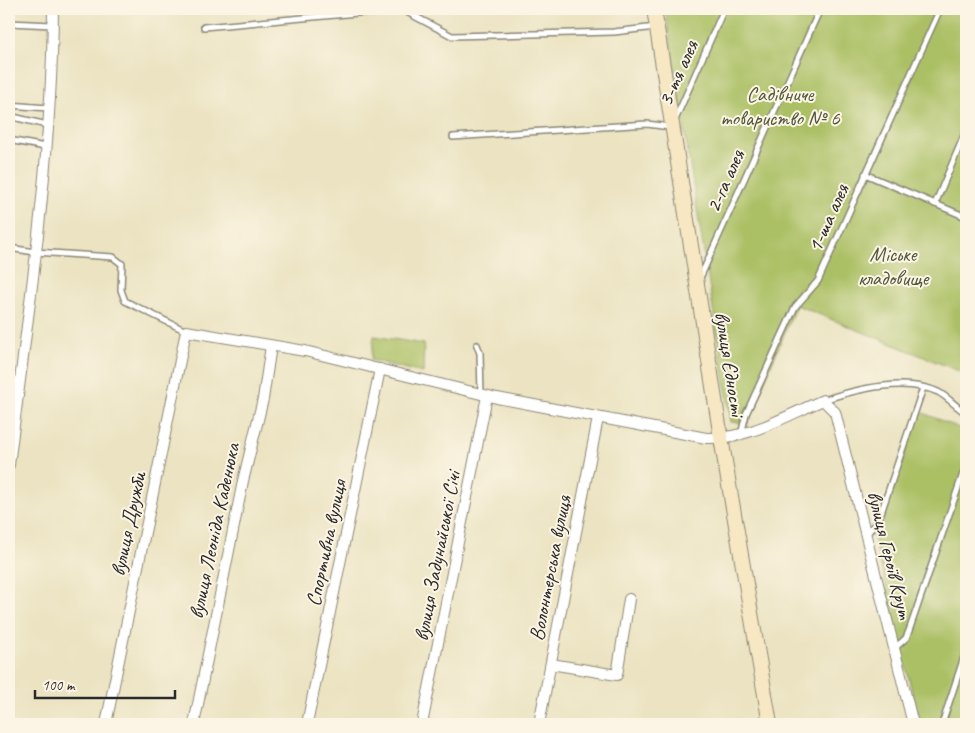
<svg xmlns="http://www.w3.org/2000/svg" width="975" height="733" font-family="Caveat,sans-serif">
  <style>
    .green { fill: #abc065; stroke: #6b7648 }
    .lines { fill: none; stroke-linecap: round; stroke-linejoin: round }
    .lane-casing { stroke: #8b8776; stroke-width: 8 }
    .street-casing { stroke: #8b8776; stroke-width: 12 }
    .secondary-casing { stroke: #8b8776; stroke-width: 16 }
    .lane { stroke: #fff; stroke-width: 5 }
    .street { stroke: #fff; stroke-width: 10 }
    .secondary { stroke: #f7e8c3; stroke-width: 14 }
    .labels { text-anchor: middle; stroke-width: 4; stroke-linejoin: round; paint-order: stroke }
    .street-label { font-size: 21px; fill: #2b2b2b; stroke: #fcf5e5 }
    .park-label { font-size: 21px; fill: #51583c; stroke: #fcf5e5 }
  </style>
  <rect width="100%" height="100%" fill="#fcf5e5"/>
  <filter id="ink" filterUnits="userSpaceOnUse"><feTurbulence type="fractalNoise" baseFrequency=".02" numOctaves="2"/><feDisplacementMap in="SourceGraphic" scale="10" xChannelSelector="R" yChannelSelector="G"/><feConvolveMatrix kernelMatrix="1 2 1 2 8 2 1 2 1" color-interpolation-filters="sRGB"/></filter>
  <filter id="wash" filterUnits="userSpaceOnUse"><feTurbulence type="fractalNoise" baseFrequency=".0096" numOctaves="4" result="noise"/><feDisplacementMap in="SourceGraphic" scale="20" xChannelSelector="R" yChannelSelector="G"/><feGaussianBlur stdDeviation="1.12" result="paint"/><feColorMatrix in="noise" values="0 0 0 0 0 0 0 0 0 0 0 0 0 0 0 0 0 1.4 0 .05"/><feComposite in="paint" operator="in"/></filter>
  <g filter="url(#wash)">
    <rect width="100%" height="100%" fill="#ebe3c1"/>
    <g class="green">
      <polygon points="665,9 966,9 966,374 796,305 747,423 731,422"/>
      <polygon points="374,336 424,344 423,373 371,360"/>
      <polygon points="919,411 966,431 966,724 920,724 873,534 883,520"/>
    </g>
  </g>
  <g filter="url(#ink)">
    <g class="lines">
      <g class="lane-casing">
        <g id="lane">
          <polyline points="401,9 452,36 614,32 656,27"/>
          <polyline points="9,23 52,25"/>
          <polyline points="204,27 401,9"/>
          <polyline points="9,105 48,108"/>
          <polyline points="9,116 47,125"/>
          <polyline points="675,120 724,9"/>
          <polyline points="453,137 647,124 670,127"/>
          <polyline points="9,140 45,147"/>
          <polyline points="865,174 966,217"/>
          <polyline points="935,204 966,131"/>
          <polyline points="9,248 35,252 113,257 122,264 121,290 125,301 186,331"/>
          <polyline points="700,278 820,9"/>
          <polyline points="477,345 480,353 481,394"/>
          <path d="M824 400C857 389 904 377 938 392 948 397 956 407 966 413"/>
          <polyline points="741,435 746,414 795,307 818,281 940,9"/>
          <polyline points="866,535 879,519 923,388"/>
          <polyline points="894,649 906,638 909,631 966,465"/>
          <polyline points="942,724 966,651"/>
        </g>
      </g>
      <g class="street-casing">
        <g id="street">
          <path d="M9 465C28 314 52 162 53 9"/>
          <polyline points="551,664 617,675 629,599"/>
          <path d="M106 724 186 331 305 351 497 398 706 438C747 440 786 416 823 400L835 412 913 724"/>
          <polyline points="194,724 243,481 263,399 271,346"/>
          <polyline points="307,724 380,369"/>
          <polyline points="422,724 487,396"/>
          <polyline points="539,724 598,418"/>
        </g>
      </g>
      <g class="secondary-casing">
        <polyline id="secondary" points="654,9 721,438 770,724"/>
      </g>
      <use href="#lane" class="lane"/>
      <use href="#street" class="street"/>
      <use href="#secondary" class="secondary"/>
    </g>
  </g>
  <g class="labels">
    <g class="street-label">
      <text transform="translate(678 73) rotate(-66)" y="7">3-тя алея</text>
      <text transform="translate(725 181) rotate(-66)" y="7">2-га алея</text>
      <text transform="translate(828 218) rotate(-66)" y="7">1-ша алея</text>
      <text transform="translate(730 364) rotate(81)" y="7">вулиця Єдності</text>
      <text transform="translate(128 524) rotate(-78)" y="7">вулиця Дружби</text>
      <text transform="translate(214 531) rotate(-78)" y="7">вулиця Леоніда Каденюка</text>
      <text transform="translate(326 543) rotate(-78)" y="7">Спортивна вулиця</text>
      <text transform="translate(890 555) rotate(76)" y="7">вулиця Героїв Крут</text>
      <text transform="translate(437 556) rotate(-79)" y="7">вулиця Задунайської Січі</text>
      <text transform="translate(550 568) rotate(-79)" y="7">Волонтерська вулиця</text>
    </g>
    <g class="park-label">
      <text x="780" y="101">Садівниче<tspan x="780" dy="24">товариство № 6</tspan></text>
      <text x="893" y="261">Міське<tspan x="893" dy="24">кладовище</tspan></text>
    </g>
  </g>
  <rect width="975" height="733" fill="none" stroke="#fcf5e5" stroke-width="30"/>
  <path d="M35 690v8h140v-8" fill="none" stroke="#2b2b2b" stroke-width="2.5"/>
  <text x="42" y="690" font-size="15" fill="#2b2b2b" stroke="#fcf5e5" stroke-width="4" paint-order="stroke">100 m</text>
</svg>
